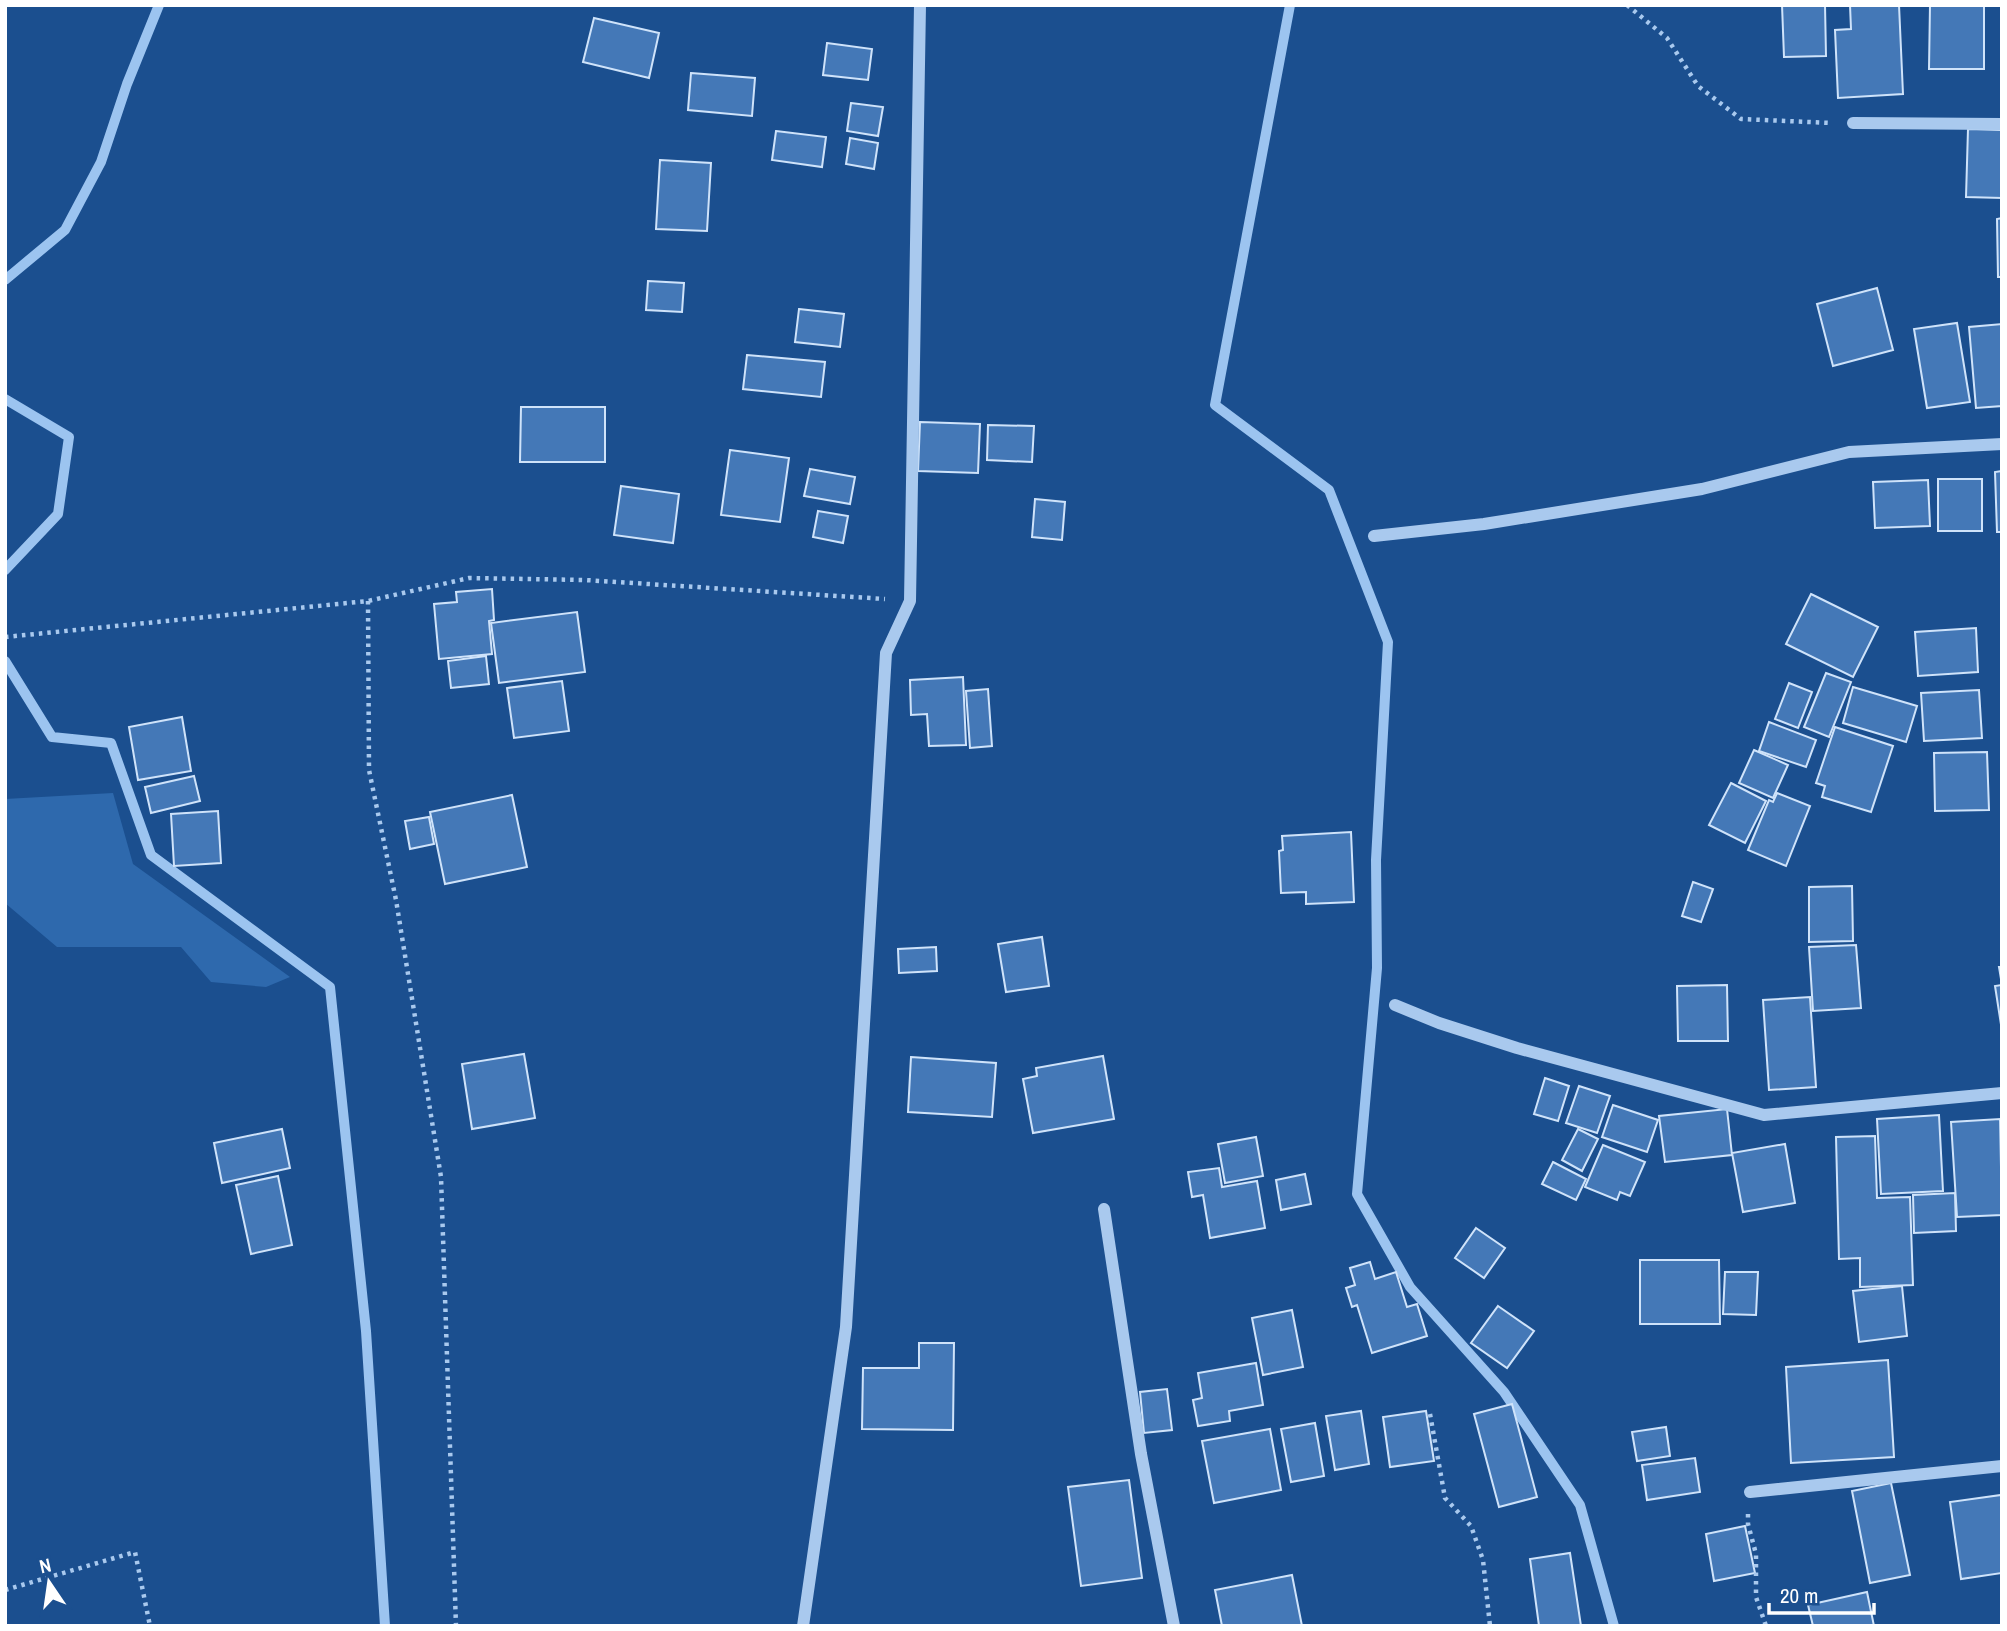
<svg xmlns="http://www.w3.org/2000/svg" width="2007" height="1631" font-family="'Archivo Narrow',sans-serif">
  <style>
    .green { fill: #2e69ad }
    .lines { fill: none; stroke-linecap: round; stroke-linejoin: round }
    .stream { stroke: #9cc4f0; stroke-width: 10 }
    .building { fill: #4478b7; stroke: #cfe3fa; stroke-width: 2 }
    .path { stroke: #a9c9ee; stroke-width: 4.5; stroke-dasharray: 3.5 5; stroke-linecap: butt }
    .minor { stroke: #a9c9ee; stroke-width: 12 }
  </style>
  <rect width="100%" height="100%" fill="#1b4f8f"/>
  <polygon class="green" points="113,793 133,864 290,977 266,987 211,982 181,947 57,947 5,903 5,799"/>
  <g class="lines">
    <g class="stream">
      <polyline points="1290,5 1215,405 1329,490 1388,642 1376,860 1377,968 1357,1194 1410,1287 1504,1392 1580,1505 1614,1626"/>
      <polyline points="5,280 65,230 101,162 127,84 159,5"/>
      <polyline points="5,399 69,437 58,514 5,570"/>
      <polyline points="5,661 52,737 111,743 151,855 330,987 366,1331 385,1626"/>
    </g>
  </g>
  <g class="building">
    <polygon points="1782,5 1825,5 1826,56 1784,57"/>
    <polygon points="1850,5 1899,5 1903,94 1838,98 1835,30 1851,29"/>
    <polygon points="1930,5 1984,5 1984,69 1929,69"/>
    <polygon points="594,18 659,33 649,78 583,62"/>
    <polygon points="827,43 872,49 868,80 823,75"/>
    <polygon points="691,73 755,78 752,116 688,110"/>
    <polygon points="851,103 883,107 878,136 847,131"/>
    <polygon points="1968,129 2002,130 2002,198 1966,197"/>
    <polygon points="776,131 826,137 822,167 772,160"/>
    <polygon points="850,138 878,143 874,169 846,164"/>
    <polygon points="660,160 711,163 707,231 656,229"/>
    <polygon points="2002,218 2002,277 1998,277 1997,219"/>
    <polygon points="648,281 684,283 682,312 646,310"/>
    <polygon points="1877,288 1893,350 1833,366 1817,304"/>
    <polygon points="799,309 844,314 840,347 795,342"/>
    <polygon points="1957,323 1970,402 1927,408 1914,329"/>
    <polygon points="2002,324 2002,406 1976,408 1969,327"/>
    <polygon points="747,355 825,362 821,397 743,389"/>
    <polygon points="521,407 605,407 605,462 520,462"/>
    <polygon points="920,422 980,424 978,473 918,471"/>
    <polygon points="988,425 1034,426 1032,462 987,460"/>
    <polygon points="730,450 789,458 780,522 721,515"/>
    <polygon points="810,469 855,477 850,504 804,496"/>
    <polygon points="2002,471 2002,532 1997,532 1995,472"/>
    <rect x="1938" y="479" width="44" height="52"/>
    <polygon points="1928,480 1930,526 1875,528 1873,482"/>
    <polygon points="621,486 679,494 673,543 614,535"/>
    <polygon points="1035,499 1065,502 1062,540 1032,537"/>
    <polygon points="818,511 848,516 843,543 813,537"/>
    <polygon points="492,589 494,620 489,621 492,654 439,659 434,604 457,602 456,592"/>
    <polygon points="1811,594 1878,627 1853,677 1786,644"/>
    <polygon points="577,612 585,672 499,683 491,623"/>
    <polygon points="1976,628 1978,672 1918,676 1915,632"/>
    <polygon points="486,656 489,684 451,688 448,661"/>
    <polygon points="1826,673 1851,682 1829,737 1804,727"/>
    <polygon points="963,677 966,745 929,746 927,714 911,715 910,680"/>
    <polygon points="562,681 569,731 514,738 507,688"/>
    <polygon points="1789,683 1812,692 1798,728 1775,719"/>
    <polygon points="1853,687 1917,706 1906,742 1843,723"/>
    <polygon points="988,689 992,746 970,748 966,691"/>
    <polygon points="1979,690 1982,738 1924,741 1921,693"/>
    <polygon points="182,717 191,771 138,780 129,727"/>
    <polygon points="1769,722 1816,740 1806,767 1759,751"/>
    <polygon points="1835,727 1893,746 1871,812 1822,797 1825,786 1816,783"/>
    <polygon points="1754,750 1788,765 1773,798 1739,783"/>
    <polygon points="1987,752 1989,810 1935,811 1934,753"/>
    <polygon points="194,776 200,801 151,813 145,787"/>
    <polygon points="1731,783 1766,801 1745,843 1709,825"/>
    <polygon points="1777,793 1810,806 1786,866 1748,850 1769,800 1773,802"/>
    <polygon points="512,795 527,867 445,884 430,812"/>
    <polygon points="218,811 221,863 174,866 171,814"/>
    <polygon points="429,817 434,844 410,849 405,821"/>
    <polygon points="1351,832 1354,902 1306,904 1306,892 1281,893 1279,851 1283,850 1282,836"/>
    <polygon points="1693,882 1713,889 1701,922 1682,916"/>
    <polygon points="1852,886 1853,941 1809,942 1809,887"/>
    <polygon points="1042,937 1049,986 1006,992 998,944"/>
    <polygon points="1856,945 1861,1008 1813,1011 1809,947"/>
    <polygon points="936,947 937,971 899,973 898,949"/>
    <polygon points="1999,967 2002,967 2002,1031 1995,986 2002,985"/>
    <polygon points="1727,985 1728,1041 1678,1041 1677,986"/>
    <polygon points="1810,997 1816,1087 1769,1090 1763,1000"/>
    <polygon points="524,1054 535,1118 472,1129 462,1064"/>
    <polygon points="1103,1056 1114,1119 1033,1133 1023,1079 1037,1076 1036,1068"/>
    <polygon points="911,1057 996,1063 992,1117 908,1112"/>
    <polygon points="1545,1078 1569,1086 1558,1121 1534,1114"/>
    <polygon points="1579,1086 1610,1096 1597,1133 1566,1123"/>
    <polygon points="1613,1105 1658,1120 1647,1152 1602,1137"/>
    <polygon points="1727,1109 1732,1155 1665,1162 1659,1116"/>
    <polygon points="1939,1115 1943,1191 1881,1194 1877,1119"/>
    <polygon points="2000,1119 2002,1215 1957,1217 1951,1122"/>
    <polygon points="282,1129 290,1168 222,1183 214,1143"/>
    <polygon points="1578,1129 1598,1139 1582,1171 1562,1160"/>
    <polygon points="1875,1136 1877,1198 1910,1197 1913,1285 1860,1287 1860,1258 1839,1259 1836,1137"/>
    <polygon points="1256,1137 1263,1176 1225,1183 1218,1144"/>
    <polygon points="1785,1144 1795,1203 1743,1212 1732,1153"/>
    <polygon points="1603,1145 1645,1162 1630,1196 1620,1192 1617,1200 1585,1187"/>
    <polygon points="1553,1162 1586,1179 1576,1200 1542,1184"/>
    <polygon points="1219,1168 1222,1187 1257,1181 1265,1228 1210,1238 1203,1195 1192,1197 1188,1172"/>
    <polygon points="1305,1174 1311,1204 1281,1210 1276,1180"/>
    <polygon points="278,1176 292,1245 251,1254 236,1185"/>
    <polygon points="1955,1193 1956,1231 1914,1233 1913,1195"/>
    <polygon points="1476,1228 1505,1248 1484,1278 1455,1258"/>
    <polygon points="1640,1260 1719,1260 1720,1324 1640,1324"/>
    <polygon points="1370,1262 1375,1279 1396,1272 1407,1307 1417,1304 1427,1336 1372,1353 1357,1305 1352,1307 1346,1288 1355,1285 1350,1268"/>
    <polygon points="1725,1272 1758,1272 1756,1315 1723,1314"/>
    <polygon points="1902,1286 1907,1336 1859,1342 1853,1291"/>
    <polygon points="1498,1306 1534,1331 1507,1368 1471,1343"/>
    <polygon points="1292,1310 1303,1367 1263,1375 1252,1318"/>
    <polygon points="919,1343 954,1343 953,1430 862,1429 863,1368 919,1368"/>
    <polygon points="1888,1360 1894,1457 1791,1463 1786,1367"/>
    <polygon points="1256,1363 1263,1405 1229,1411 1230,1421 1198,1426 1193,1400 1202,1398 1198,1373"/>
    <polygon points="1167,1389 1172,1430 1144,1433 1140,1392"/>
    <polygon points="1512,1404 1537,1497 1499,1507 1474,1414"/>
    <polygon points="1361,1411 1369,1464 1335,1470 1326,1416"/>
    <polygon points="1426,1411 1434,1461 1390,1467 1383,1417"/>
    <polygon points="1315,1423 1324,1476 1291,1482 1281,1429"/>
    <polygon points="1666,1427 1670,1456 1637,1461 1632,1432"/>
    <polygon points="1270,1429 1281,1490 1214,1503 1202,1441"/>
    <polygon points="1695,1458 1700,1492 1647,1500 1642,1465"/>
    <polygon points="1129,1480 1142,1578 1081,1586 1068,1487"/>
    <polygon points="1891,1483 1910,1575 1870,1583 1852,1491"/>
    <polygon points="2001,1495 2002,1573 1961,1579 1950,1502"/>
    <polygon points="1745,1526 1755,1573 1714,1581 1706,1534"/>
    <polygon points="1570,1553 1581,1626 1539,1626 1530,1559"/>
    <polygon points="1292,1575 1302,1626 1222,1626 1215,1590"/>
    <polygon points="1867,1592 1874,1626 1813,1626 1808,1605"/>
  </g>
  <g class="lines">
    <g class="path">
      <polyline points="1627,5 1667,38 1698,86 1741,119 1832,123"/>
      <polyline points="368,601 369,770 396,900 441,1177 456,1626"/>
      <polyline points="5,637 368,601 469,578 585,580 885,599"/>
      <polyline points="1430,1414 1445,1498 1471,1526 1483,1560 1490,1626"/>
      <polyline points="1748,1514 1748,1524 1756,1554 1756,1597 1766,1626"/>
      <polyline points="5,1590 135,1552 150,1626"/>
    </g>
    <g class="minor">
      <polyline points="1853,123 2002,124"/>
      <polyline points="1374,536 1484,524 1702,489 1849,452 2002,444"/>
      <polyline points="1395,1005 1439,1023 1517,1048 1764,1115 2002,1093"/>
      <polyline points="1104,1209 1141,1454 1174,1626"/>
      <polyline points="1750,1492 2002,1466"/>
      <polyline points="803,1626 846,1327 886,653 910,601 920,5"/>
    </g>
  </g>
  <rect width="2007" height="1631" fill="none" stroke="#ffffff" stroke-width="14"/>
  <g transform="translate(49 1582) rotate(347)" stroke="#1b4f8f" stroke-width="5" paint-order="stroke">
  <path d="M0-5L12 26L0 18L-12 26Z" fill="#ffffff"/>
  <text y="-10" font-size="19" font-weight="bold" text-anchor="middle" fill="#ffffff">N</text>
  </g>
  <path d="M1769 1603v10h105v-10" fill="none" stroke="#ffffff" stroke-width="3.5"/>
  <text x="1780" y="1603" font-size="21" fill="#ffffff" stroke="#1b4f8f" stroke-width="5" paint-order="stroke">20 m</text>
</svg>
